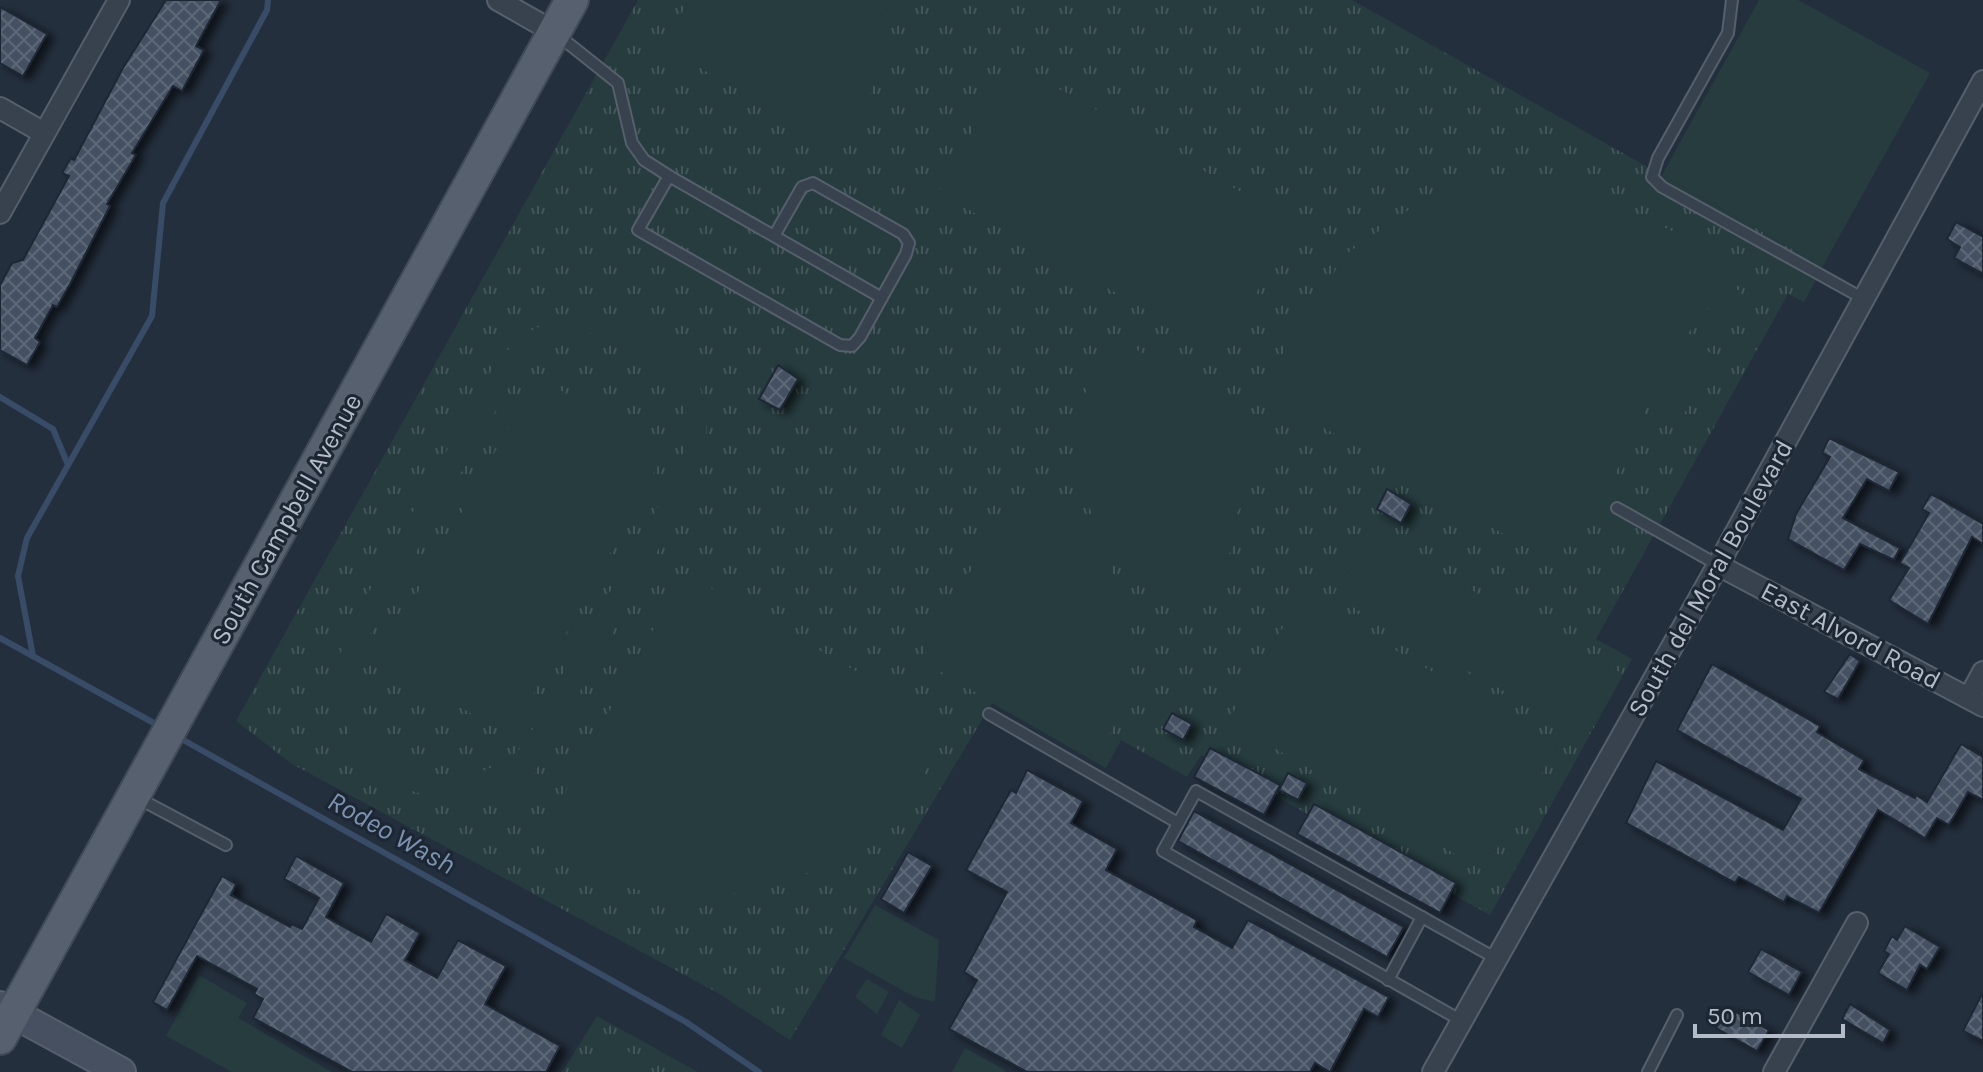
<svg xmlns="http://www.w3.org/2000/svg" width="1983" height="1072" font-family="Karla,sans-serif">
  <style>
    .grass { fill: url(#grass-tufts) }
    .park { fill: #263c3f; fill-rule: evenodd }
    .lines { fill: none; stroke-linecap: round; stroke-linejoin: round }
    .stream { stroke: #394c67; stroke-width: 6 }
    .building { fill: url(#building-cross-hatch); stroke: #1f2835; stroke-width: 2; filter: url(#shadow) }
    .lane-casing { stroke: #565f6c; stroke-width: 14 }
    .street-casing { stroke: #565f6c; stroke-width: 24 }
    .secondary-casing { stroke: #565f6c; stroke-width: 32 }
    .primary-casing { stroke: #414a57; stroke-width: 36 }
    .lane { stroke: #38414e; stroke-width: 10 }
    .street { stroke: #38414e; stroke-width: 20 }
    .secondary { stroke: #465061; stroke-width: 28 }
    .primary { stroke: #56606e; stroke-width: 32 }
    .labels { text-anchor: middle; stroke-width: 6; stroke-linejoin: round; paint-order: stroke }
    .street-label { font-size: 26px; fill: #b4bcc9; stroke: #1d2633 }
    .water-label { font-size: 28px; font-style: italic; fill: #7c92b1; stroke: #1d2633 }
  </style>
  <defs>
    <pattern id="grass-tufts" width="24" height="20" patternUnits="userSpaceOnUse" patternTransform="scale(2)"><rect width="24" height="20" fill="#263c3f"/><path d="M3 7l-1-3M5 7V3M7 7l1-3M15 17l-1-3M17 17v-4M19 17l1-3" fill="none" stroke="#435659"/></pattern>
    <pattern id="building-cross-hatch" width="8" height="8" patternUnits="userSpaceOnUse" patternTransform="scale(2)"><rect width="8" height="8" fill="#455162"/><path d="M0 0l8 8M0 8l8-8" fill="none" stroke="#5d6877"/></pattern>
    <filter id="shadow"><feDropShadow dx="7" dy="4" stdDeviation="4" flood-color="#0009"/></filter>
  </defs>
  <rect width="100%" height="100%" fill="#242f3e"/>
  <g class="grass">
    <polygon points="638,0 1352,0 1823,266 1804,302 1788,294 1596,639 1632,659 1490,915 1201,755 1187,777 1121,740 1106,768 992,703 790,1040 718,993 292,764 236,721"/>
    <polygon points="597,1016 698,1072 562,1072"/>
  </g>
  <g class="park">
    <path d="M689 0H879C891 51 872 106 839 145L675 54 669 36Z"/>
    <polygon points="1759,0 1798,0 1930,73 1823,266 1662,175"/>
    <polygon points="1012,62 1296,223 1222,353 938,192"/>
    <polygon points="1451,180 1580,186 1733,261 1685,339 1720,358 1681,418 1649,400 1623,459 1575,545 1541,555 1452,505 1407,471 1258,394 1345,255"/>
    <polygon points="1725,284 1740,291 1713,337 1695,327"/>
    <path d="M587 312C682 316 729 394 696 481L514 810 496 800 502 787C395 829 310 736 347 631L492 369C517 335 545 318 587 312ZM603 333C674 346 702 406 678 471L523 746C442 822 328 744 366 641L522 364C547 341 570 333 603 333Z"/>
    <path d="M1111 336 1261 418 1271 453 1231 524 1242 530 1199 609C1176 596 1151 584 1131 566 1062 504 1065 410 1111 336Z"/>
    <polygon points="536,377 667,449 511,735 379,663"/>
    <path d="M1041 495C1062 509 1081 524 1095 544 1139 605 1146 704 1090 759L929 665 924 648 1008 509C1021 506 1028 497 1041 495Z"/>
    <polygon points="1367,532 1623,674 1587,737 1333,596"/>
    <path d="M705 585 952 726C935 755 918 788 894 812 828 882 724 912 631 888 598 879 567 862 537 845L672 595Z"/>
    <polygon points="1302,595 1558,746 1484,871 1228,721"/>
    <polygon points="875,905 939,940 935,1002 915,997 844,958"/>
    <polygon points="199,975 247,1003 238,1018 332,1072 232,1072 166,1036"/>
    <polygon points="867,979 889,992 877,1014 855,997"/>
    <polygon points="899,1000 920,1015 902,1048 881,1035"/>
    <polygon points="607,1040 642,1059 635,1072 591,1072"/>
    <polygon points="965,1048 1005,1070 1004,1072 952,1072"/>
  </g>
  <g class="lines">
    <g class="stream">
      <polyline points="0,397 53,429 68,465"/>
      <polyline points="0,638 161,727"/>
      <polyline points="33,656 18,576 27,538 152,316 163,203 267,10 268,0"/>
      <polyline points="178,737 686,1022 759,1072"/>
    </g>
  </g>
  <g class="building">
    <polygon points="166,0 221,0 196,46 204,50 182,91 173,86 132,153 136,155 107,204 110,206 70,284 57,307 53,305 35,338 40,342 27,365 0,350 0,285 12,263 23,260 69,176 62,173 71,158 74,160 123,68"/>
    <polygon points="0,7 47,34 23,76 0,63"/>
    <polygon points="1956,222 1983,237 1983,274 1954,258 1960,247 1947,239"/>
    <polygon points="778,365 798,379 780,410 759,399"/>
    <polygon points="1829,438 1899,472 1889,491 1867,479 1843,518 1900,548 1894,560 1860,544 1844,570 1788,539 1796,514 1830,457 1822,453"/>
    <polygon points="1387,489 1411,504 1401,523 1377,509"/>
    <polygon points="1931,494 1983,524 1983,544 1972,537 1928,624 1889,600 1909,568 1900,563 1929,513 1922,509"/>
    <polygon points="1850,654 1860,661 1838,699 1824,692"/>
    <polygon points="1712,664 1820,726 1817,732 1864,760 1859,769 1915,798 1916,795 1927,802 1961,744 1983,757 1983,800 1968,792 1949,825 1937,818 1925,838 1878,810 1819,913 1787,896 1784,902 1739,877 1735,883 1626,823 1656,761 1783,830 1801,799 1677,730"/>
    <polygon points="1172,713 1192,724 1183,740 1163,729"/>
    <polygon points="1210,748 1280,785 1264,815 1194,777"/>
    <polygon points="1027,770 1083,801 1071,823 1117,849 1106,870 1197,920 1194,927 1232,948 1248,920 1389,997 1378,1017 1364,1009 1330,1072 1315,1063 1310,1072 1027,1072 949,1029 977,980 964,972 1007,892 966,870 1011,790 1016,793"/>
    <polygon points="1288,773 1307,783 1298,800 1279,790"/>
    <polygon points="1314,804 1456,883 1440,913 1297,834"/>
    <polygon points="1194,811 1404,927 1387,957 1178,841"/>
    <polygon points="908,852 932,866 904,913 881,899"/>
    <polygon points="296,856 344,883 326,917 371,942 386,914 420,933 405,960 437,978 458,940 506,966 485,1004 560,1046 546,1072 352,1072 253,1018 263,999 254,994 257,989 197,956 167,1010 153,1002 222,876 236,884 231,895 290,927 292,924 302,929 319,898 284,879"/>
    <polygon points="1905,926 1940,947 1927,969 1920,965 1907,990 1878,973 1889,954 1884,951 1892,936 1897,940"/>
    <polygon points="1761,949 1802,972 1789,995 1748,972"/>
    <polygon points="1983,992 1983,1041 1963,1031"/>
    <polygon points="1850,1004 1890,1030 1883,1043 1842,1019"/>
    <polygon points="1727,1007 1769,1030 1757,1051 1716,1028"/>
  </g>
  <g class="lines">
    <g class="lane-casing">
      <g id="lane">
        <polyline points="1732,0 1728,33 1658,158 1652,177 1662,187 1864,299"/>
        <polyline points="559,36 618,83 632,143 644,160 669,176"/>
        <polyline points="774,236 802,187 813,183 903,234 909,243 906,254 860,337 852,346 840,345 638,230 669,176 882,298"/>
        <polyline points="1617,508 1718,565"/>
        <polyline points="989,714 1178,823"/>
        <polyline points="136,797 226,845"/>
        <polyline points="1388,980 1422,917"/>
        <polyline points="1462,1021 1163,851 1196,791 1497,959"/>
        <polyline points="1648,1072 1677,1015"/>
      </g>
    </g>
    <g class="street-casing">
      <g id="street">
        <polyline points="498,0 554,32"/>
        <polyline points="0,108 44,133"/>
        <polyline points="0,213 119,0"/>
        <polyline points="1718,565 1983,706"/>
        <polyline points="1969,698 1983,672"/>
        <polyline points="1433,1072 1718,565 1983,81"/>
        <polyline points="1774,1072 1857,923"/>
      </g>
    </g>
    <g class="secondary-casing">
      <polyline id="secondary" points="0,1006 121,1072"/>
    </g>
    <g class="primary-casing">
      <polyline id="primary" points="0,1038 572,0"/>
    </g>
    <use href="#lane" class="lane"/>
    <use href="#street" class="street"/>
    <use href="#secondary" class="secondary"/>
    <use href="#primary" class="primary"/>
  </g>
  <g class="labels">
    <g class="street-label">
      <text transform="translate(286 519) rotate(-61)" y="9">South Campbell Avenue</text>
      <text transform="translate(1710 578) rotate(-61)" y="9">South del Moral Boulevard</text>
      <text transform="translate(1851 635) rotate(28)" y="9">East Alvord Road</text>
    </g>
    <g class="water-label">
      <text transform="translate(392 832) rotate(29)" y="10">Rodeo Wash</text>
    </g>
  </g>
  <path d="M1695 1024v12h148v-12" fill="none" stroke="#b4bcc9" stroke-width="4"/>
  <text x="1707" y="1024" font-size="24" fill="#b4bcc9" stroke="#1d2633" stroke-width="6" paint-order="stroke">50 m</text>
</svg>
